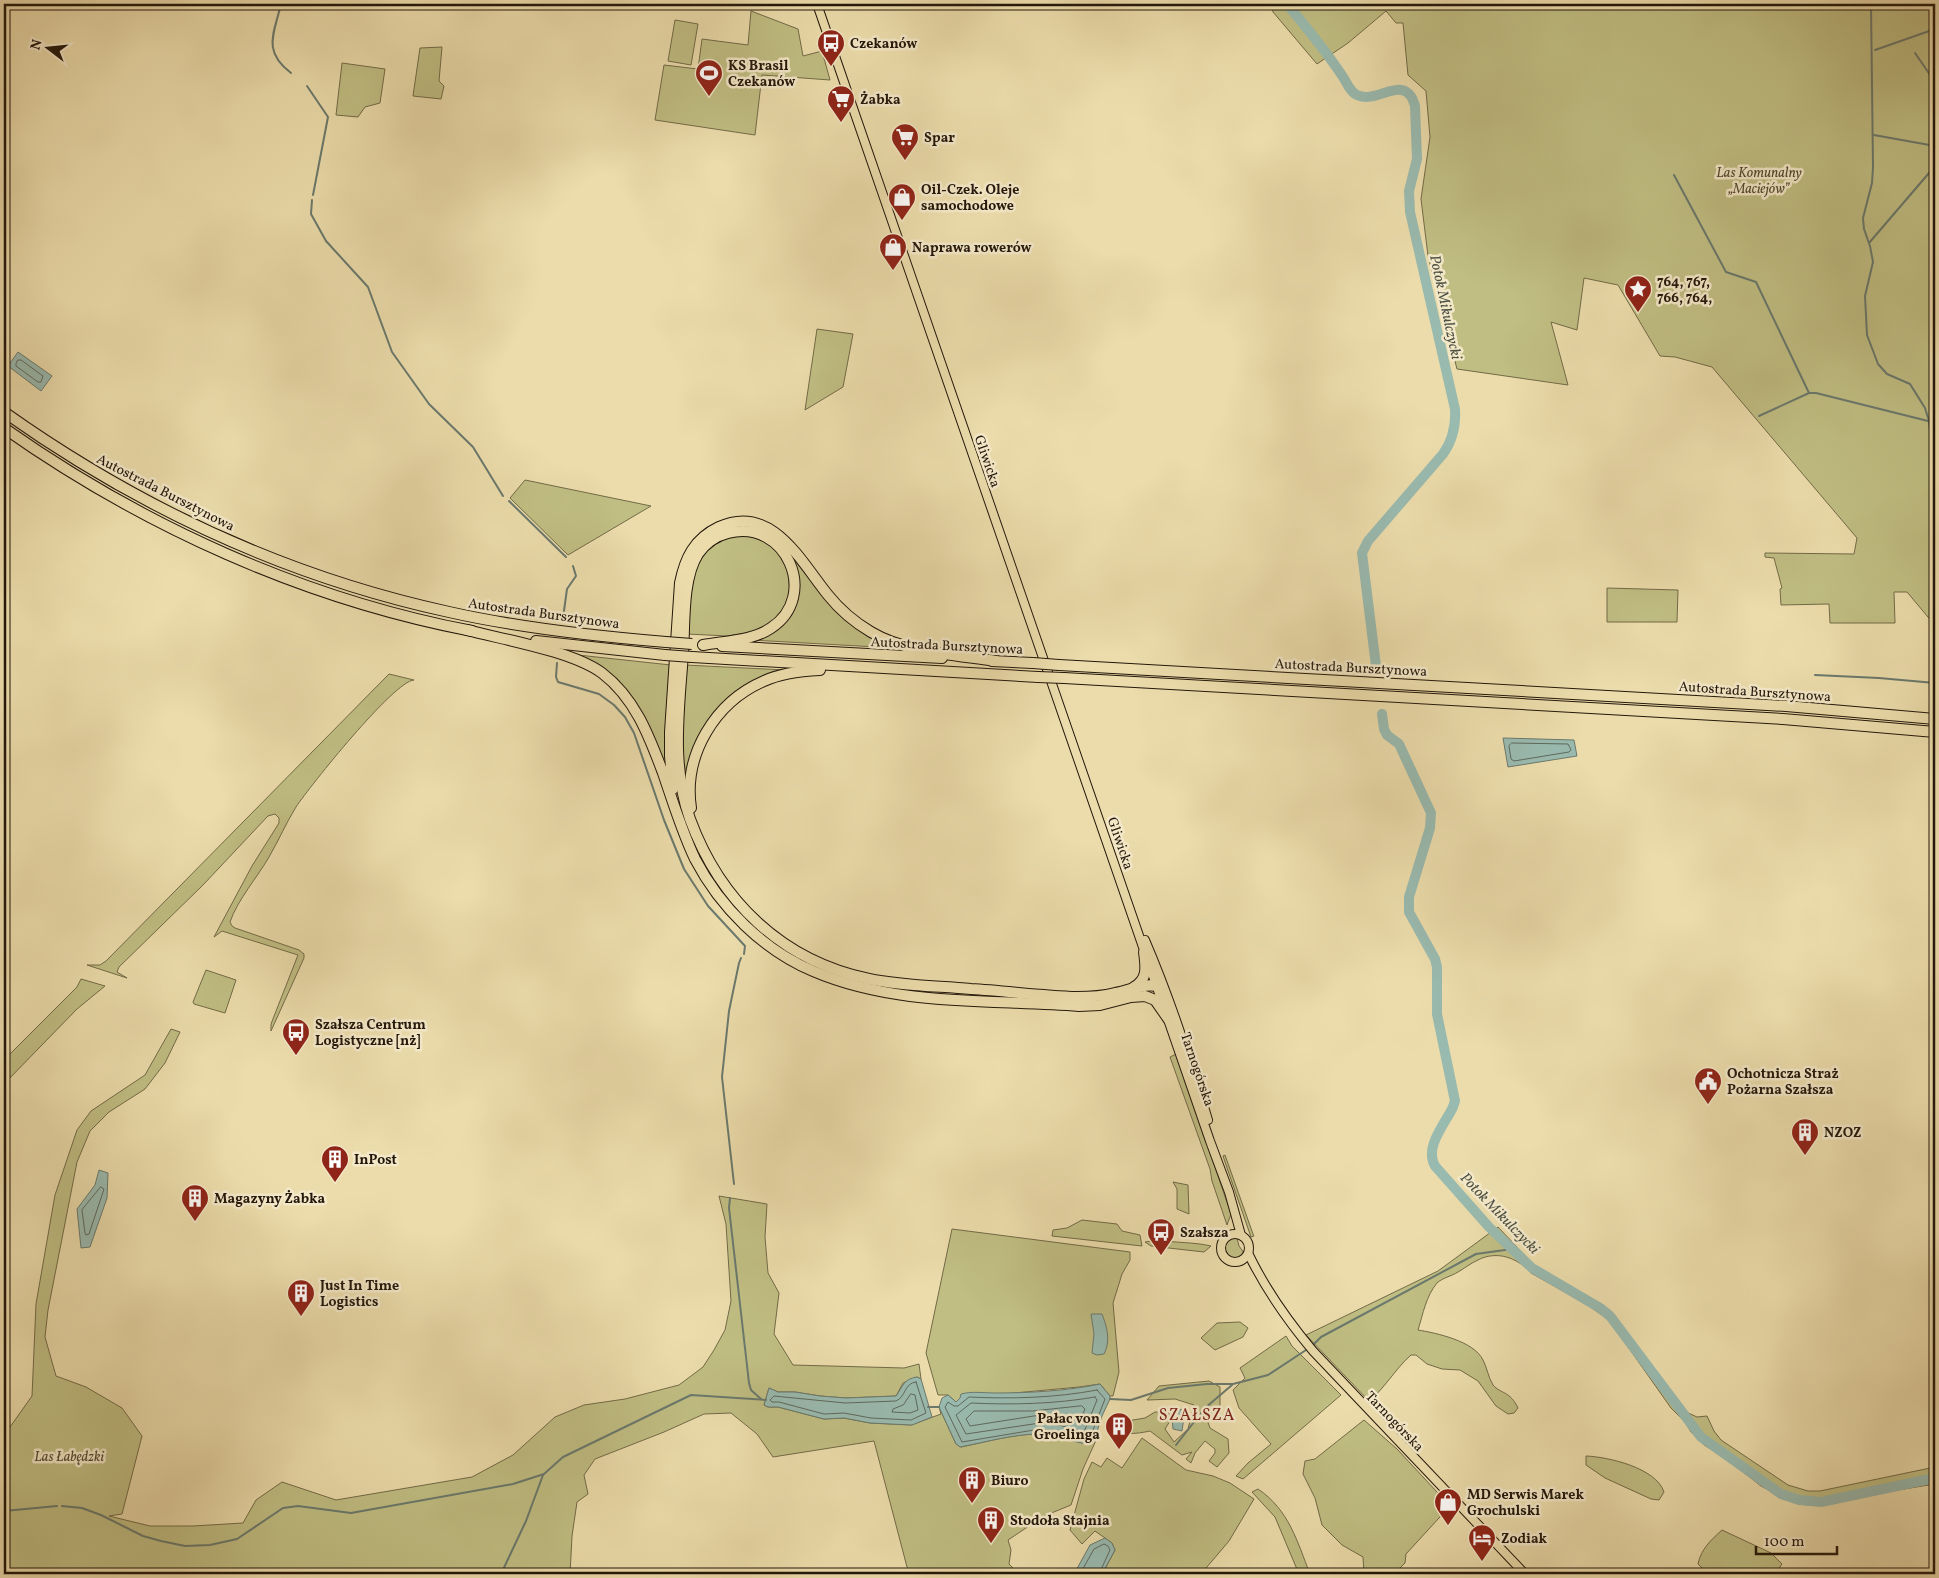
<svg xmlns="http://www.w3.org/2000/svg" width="1939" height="1578" font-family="Vollkorn,serif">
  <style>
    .green { fill: #c0be83; stroke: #726a47 }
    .water { fill: #99baaf; stroke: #6a796d }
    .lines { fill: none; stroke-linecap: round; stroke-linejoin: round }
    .shore { stroke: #5e685d; stroke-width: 1 }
    .stream { stroke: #6a796d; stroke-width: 2 }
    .river { stroke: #99baaf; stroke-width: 10 }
    .major-casing { stroke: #23170b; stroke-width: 10 }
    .highway-casing { stroke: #23170b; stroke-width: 12 }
    .major { stroke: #ecdcab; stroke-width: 8 }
    .highway { stroke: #ecdcab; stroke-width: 10 }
    .highway-bridge-casing { stroke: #23170b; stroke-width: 12; stroke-linecap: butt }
    .highway-bridge { stroke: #ecdcab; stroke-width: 10 }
    .labels { text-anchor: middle; stroke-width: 5; stroke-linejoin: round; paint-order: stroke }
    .poi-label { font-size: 14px; font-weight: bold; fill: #23170b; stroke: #f3e8c8; text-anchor: start }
    .park-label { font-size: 14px; font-style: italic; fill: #52492f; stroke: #f3e8c8 }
    .street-label { font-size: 14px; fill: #23170b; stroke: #f3e8c8 }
    .water-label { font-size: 15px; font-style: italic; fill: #4c5044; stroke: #f3e8c8 }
    .quarter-label { font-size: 16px; letter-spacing: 1px; fill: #7a1f14; stroke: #f3e8c8 }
  </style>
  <rect width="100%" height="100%" fill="#ecdcab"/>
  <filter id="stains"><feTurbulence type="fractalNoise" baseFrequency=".004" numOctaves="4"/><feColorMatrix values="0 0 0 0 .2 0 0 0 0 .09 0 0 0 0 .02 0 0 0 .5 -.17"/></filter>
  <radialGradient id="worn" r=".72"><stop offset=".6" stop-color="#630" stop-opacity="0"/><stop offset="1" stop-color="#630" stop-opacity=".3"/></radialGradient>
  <g class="green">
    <polygon points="1272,4 1935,4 1935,623 1933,623 1907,592 1894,592 1895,623 1830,623 1829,604 1781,605 1780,589 1782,588 1774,558 1765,557 1765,553 1854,554 1857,538 1712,367 1675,357 1660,356 1618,285 1584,278 1577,330 1551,322 1568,385 1457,369 1428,256 1421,199 1430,137 1426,91 1408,75 1403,23 1396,23 1386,11 1348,43 1317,64 1273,12"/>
    <polygon points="751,11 798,29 803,56 822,51 830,80 762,75 755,135 655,120 664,65 698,69 702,39 748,45"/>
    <polygon points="675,20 698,24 691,65 668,61"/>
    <polygon points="442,47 439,81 444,86 441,99 413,96 420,48"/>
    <polygon points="342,63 385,69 380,103 365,107 358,117 336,115"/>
    <polygon points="817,329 853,334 843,387 805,410"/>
    <polygon points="525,480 651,506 568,555 510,498"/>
    <path d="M735 526C788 522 810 583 843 615 858 629 876 638 895 646V648L751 640C764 632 778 630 788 615 832 550 728 490 692 559 681 581 683 610 681 633H679C682 589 680 535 735 526Z"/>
    <polygon points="745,534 770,543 788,567 790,593 784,609 776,620 754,632 727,636 687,634 690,593 694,570 705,552 724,538"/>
    <polygon points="1607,588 1678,590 1677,622 1607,622"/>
    <polygon points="578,655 671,665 669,784 642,715"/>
    <polygon points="685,665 786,670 713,714 686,794 682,767"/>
    <path d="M389 674 414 680C394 681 310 786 296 807 286 823 279 840 269 857 257 878 238 899 230 922L232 926 235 928 299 950 304 954V958L271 1031V1024L298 955 222 931 214 937 252 866 279 823V818L275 814 268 816 203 885 119 967 117 972 127 978 87 965H100L106 961Z"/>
    <polygon points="206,970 236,980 225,1013 194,1004 193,1002"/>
    <polygon points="81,979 105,986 77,1009 4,1084 4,1060 77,987"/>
    <path d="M171 1029 180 1032 165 1063 145 1089 109 1112 90 1131 77 1162 48 1310 45 1337 56 1376 86 1387 122 1408 142 1436 122 1514 109 1516 150 1526H193L243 1523 256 1500 282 1482 336 1500 472 1477 513 1455 555 1417 584 1405 625 1399 679 1385 703 1367 714 1350 725 1330 731 1301 726 1224 719 1196 767 1204 765 1237 768 1273 779 1293 774 1334 793 1365 904 1368 919 1364 921 1379 917 1377 903 1383 896 1396 846 1398 820 1396 795 1392H778L769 1388 764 1405 768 1407H778L824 1419 844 1418 870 1423 911 1425 941 1414 939 1407 956 1444 961 1447C986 1442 1016 1433 1043 1434 1059 1435 1074 1440 1089 1444L1095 1438H1097L1083 1469 1071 1505 1044 1516 1008 1540 1011 1550 1009 1564 1017 1572 1015 1574H911L907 1567 874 1441 773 1457 757 1434 731 1413 704 1414 664 1432 595 1459 584 1475 588 1494 577 1502 572 1536 570 1574H4V1425L10 1427 32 1396 36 1304 55 1195 77 1130 91 1111 145 1075Z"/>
    <polygon points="1176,1054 1231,1214 1227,1225 1212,1181 1210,1169 1170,1057"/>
    <polygon points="1225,1155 1253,1234 1254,1236 1251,1237 1226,1165 1223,1156"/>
    <polygon points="1173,1182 1188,1185 1189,1214 1177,1209 1177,1189"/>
    <polygon points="1082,1220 1117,1224 1122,1231 1140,1235 1142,1246 1052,1236 1053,1230 1067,1228"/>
    <path d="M1498 1227 1536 1267 1600 1303 1612 1312 1684 1411 1697 1417 1707 1416 1714 1431 1721 1440 1788 1485 1808 1491H1820L1935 1467V1484L1873 1494 1825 1505H1807L1785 1499 1761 1486 1724 1457 1704 1445 1691 1432 1685 1422 1671 1408 1609 1320 1586 1304 1531 1273C1518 1258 1497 1250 1478 1260 1471 1263 1465 1268 1458 1272 1452 1276 1442 1278 1437 1283 1426 1296 1423 1314 1418 1330 1436 1333 1474 1341 1483 1360 1487 1367 1488 1377 1493 1385 1501 1394 1510 1391 1518 1408L1514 1413 1508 1414 1496 1406 1478 1381 1460 1370 1442 1369 1427 1364 1416 1355H1411C1395 1369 1386 1387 1369 1401L1306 1335 1438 1271Z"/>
    <polygon points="952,1229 1130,1252 1130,1260 1122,1274 1113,1303 1119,1372 1113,1396 1110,1396 1100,1384 1079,1387 960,1398 956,1402 948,1395 938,1395 926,1353"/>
    <polygon points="1232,1237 1237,1238 1239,1246 1244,1253 1237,1258 1230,1258 1224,1250 1226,1241"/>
    <path d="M1158 1240C1176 1243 1194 1242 1211 1246L1204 1252 1151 1246 1145 1242Z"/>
    <polygon points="1240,1322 1248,1328 1243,1337 1215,1350 1201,1338 1217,1323"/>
    <polygon points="1286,1336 1292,1346 1341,1395 1243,1479 1236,1476 1248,1463 1271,1444 1239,1408 1233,1390 1245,1378 1240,1368"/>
    <path d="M1209 1381 1220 1387V1406L1206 1417 1210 1428 1228 1439 1229 1453 1217 1467 1209 1461 1215 1453V1449L1205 1441 1195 1453 1191 1463 1186 1459 1192 1452 1182 1455 1150 1431C1137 1434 1118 1436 1108 1427L1110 1420 1127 1421 1145 1418 1155 1412H1169L1170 1421 1165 1429 1174 1442 1188 1429 1194 1405 1175 1399 1147 1400 1159 1386Z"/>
    <polygon points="1364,1420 1397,1449 1450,1506 1406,1554 1405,1563 1394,1574 1364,1574 1363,1557 1342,1545 1322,1525 1315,1498 1303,1474 1305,1461 1315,1459"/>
    <polygon points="1142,1438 1186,1470 1213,1476 1230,1483 1254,1499 1229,1541 1201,1574 1107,1574 1104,1571 1115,1550 1112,1543 1095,1531 1082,1544 1070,1530 1084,1479 1092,1462 1101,1467 1107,1458 1122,1468"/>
    <path d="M1586 1456C1609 1457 1656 1468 1664 1492L1659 1500 1651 1499 1605 1478 1586 1465Z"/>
    <path d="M1258 1489C1289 1510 1297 1541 1310 1574H1299L1275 1517 1252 1492Z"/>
    <path d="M1722 1530 1771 1553 1782 1564 1775 1574H1708L1698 1564C1701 1549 1711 1540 1722 1530Z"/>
  </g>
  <g class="water">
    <polygon points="18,352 52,376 41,391 8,366"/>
    <polygon points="1503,738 1574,740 1577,756 1508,767"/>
    <polygon points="99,1170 108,1173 107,1198 90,1247 81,1248 77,1209 95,1185"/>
    <path d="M1091 1314H1102C1107 1327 1111 1341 1104 1354L1097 1355 1092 1353 1094 1334Z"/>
    <path d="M917 1377 921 1379 932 1417 912 1425 870 1423 844 1418 824 1419 778 1407H768L764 1405 769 1388 778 1392H795L820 1396 846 1398 896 1396C903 1387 903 1379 917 1377Z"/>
    <path d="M1100 1384 1110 1396V1399L1102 1416 1095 1438 1089 1444C1073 1443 1058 1434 1040 1434 1014 1434 986 1442 960 1447L956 1444 939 1407 942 1398 948 1395 956 1402 960 1398 961 1394C972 1391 984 1393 995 1393 1030 1393 1066 1391 1100 1384Z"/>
    <polygon points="1187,1408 1184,1417 1182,1431 1173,1429 1172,1419 1179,1410"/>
    <polygon points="1105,1538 1112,1543 1115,1550 1102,1574 1074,1574 1090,1545"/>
  </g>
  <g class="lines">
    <g class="shore">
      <polygon points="18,360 21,360 43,376 41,382 38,382 16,366 16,364"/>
      <polygon points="1512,743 1568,744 1571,750 1569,752 1514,761 1511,759 1509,746"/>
      <polygon points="101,1187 104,1189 89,1234 86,1235 85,1233 82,1210"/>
      <path d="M916 1382 926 1413 911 1420 871 1418 844 1413 824 1414 779 1402H772L770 1400 774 1396 845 1403 896 1401C906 1397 904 1383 916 1382Z"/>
      <path d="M1097 1390 1105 1399 1091 1435 1087 1439 1057 1431 1040 1429 962 1442 945 1407 948 1402 954 1406H958L969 1397C1011 1399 1055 1398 1097 1390Z"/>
      <polygon points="911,1394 915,1395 918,1410 910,1413 892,1412 893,1409 903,1405"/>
      <path d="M1095 1397 1097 1400 1084 1432 1059 1425 1040 1423 966 1434 956 1415 971 1403C1012 1405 1055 1404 1095 1397Z"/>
      <polygon points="1082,1406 1085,1409 1079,1422 1059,1417 1040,1415 970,1426 966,1419 974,1411 1032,1411"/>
      <polyline points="1080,1574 1094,1549 1104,1544 1108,1546 1110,1550 1099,1574"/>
    </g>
    <g class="stream">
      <path d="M281 4C274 34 262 51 291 73"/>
      <polyline points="1871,4 1873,167 1872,183 1863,218 1864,229 1870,246 1873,262 1865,296 1867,335 1878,364 1887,374 1910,384 1925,408 1929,421 1935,477"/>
      <polyline points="1875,50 1935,29"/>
      <polyline points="1915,53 1935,82"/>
      <polyline points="307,86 328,117 313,195"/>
      <polyline points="1874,135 1935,146"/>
      <polyline points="1674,175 1726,272 1756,282 1809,393"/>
      <polyline points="312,200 311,214 326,241 368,287 392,352 429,404 473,447 503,496"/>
      <polyline points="1869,243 1935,166"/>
      <polyline points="1759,416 1809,393 1816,393 1928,421"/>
      <polyline points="509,501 566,557"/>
      <polyline points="563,618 567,589 576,576 573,566"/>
      <polyline points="557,663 556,677 558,682 599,694 614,705 625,717 634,733 664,820 684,869 708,906 745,946 744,954"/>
      <polyline points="1815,675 1879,678 1935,683"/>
      <polyline points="734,1184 722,1077 729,1011 739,963 741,958"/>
      <polyline points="730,1198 729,1208 749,1383 751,1390 761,1399"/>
      <polyline points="1313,1345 1321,1337 1476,1254 1512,1249"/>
      <polyline points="1110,1399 1131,1400 1168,1388 1207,1384 1233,1384 1268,1375 1309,1348"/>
      <polyline points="928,1407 939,1407"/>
      <polyline points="1176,1445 1205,1408 1232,1385"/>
      <polyline points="62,1506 82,1508 101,1515 143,1536 161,1541 185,1546 210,1545 237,1539 283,1508 298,1506 351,1513 513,1484 544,1474 563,1457 691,1395 766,1400"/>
      <polyline points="4,1511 57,1506"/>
      <polyline points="501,1574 526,1521 543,1475"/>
    </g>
    <g class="river">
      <path d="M1287 4C1307 28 1326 51 1343 77 1347 83 1350 92 1357 95 1377 105 1406 71 1415 106L1417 159 1409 191 1410 212 1455 409C1456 426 1453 440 1443 454L1368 541 1362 553 1376 666"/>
      <path d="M1382 714 1384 729 1387 735 1399 744 1431 813 1430 828 1409 897V912L1435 959 1437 967V1014L1455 1101 1453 1107C1445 1124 1424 1147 1435 1166L1489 1227 1532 1268 1600 1308 1610 1316 1701 1437 1781 1494 1799 1500 1821 1502 1935 1478"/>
    </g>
    <g class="major-casing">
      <g id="major">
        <polyline points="817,4 1210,1141 1229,1192 1241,1235"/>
        <path d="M1145 940C1170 998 1190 1059 1208 1120"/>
        <circle cx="1235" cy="1248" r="14"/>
        <path d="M1249 1255C1266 1290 1288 1321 1313 1351L1525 1574"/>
      </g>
    </g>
    <g class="highway-casing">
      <g id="highway">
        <path d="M4 412C138 507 288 577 449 612 520 628 593 636 666 642"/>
        <path d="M4 428C143 526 304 599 472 631"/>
        <path d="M467 630C505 640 572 651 602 673 635 698 649 736 663 773 673 802 682 832 695 859 720 907 763 950 813 971 897 1007 990 999 1079 1006L1100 1005 1131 997 1145 996 1155 1000 1169 1020"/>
        <polyline points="536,641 665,655"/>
        <path d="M703 645C725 641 752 641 771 628 820 596 786 518 728 533 716 536 705 544 698 554 682 579 685 625 683 654 679 709 671 766 690 819 720 901 782 961 869 979 902 986 937 986 971 989 1006 991 1042 996 1077 997 1090 997 1103 996 1115 993 1128 991 1143 983 1156 986"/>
        <polyline points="722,646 942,658"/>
        <polyline points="692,657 1038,677"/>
        <polyline points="992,661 1033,663"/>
        <polyline points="1059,665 1786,706 1935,719"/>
        <polyline points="1064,678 1783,719 1935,732"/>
        <path d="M673 789 670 756V732L680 583C685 558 694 539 719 527 772 503 801 562 828 595 840 610 854 622 871 632 906 653 957 655 996 661"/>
        <path d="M691 808C683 755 715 702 764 681 781 673 801 671 820 670"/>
        <path d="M1134 987C1148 979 1146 967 1144 952"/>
      </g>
    </g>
    <use href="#major" class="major"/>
    <use href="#highway" class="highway"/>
    <g class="highway-bridge-casing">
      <g id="highway-bridge">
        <polyline points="666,642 692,644"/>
        <polyline points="665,655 692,657"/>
        <polyline points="1033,663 1059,665"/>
        <polyline points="1038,677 1064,678"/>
      </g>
    </g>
    <use href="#highway-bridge" class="highway-bridge"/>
  </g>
  <defs>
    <g id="bus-pin" transform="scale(1.4375)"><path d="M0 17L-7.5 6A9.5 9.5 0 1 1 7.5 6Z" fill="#8f2418" stroke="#f3e8c8"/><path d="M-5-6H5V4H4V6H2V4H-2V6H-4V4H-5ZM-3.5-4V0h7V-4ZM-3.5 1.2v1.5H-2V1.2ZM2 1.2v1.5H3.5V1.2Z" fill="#fff"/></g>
    <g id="stadium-pin" transform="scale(1.4375)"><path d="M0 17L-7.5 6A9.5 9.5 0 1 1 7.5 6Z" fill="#8f2418" stroke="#f3e8c8"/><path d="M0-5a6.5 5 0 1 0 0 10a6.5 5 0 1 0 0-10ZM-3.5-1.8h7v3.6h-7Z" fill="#fff"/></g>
    <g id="supermarket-pin" transform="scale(1.4375)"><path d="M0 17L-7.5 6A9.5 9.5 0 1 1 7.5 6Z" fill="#8f2418" stroke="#f3e8c8"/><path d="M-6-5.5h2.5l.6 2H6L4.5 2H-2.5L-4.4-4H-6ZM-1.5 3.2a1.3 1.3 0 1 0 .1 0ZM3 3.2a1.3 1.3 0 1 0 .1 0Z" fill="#fff"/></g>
    <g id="shop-pin" transform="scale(1.4375)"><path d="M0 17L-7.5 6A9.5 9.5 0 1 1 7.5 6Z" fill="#8f2418" stroke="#f3e8c8"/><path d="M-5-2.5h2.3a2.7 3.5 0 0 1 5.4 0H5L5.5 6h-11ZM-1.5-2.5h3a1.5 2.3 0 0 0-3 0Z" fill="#fff"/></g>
    <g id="sight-pin" transform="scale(1.4375)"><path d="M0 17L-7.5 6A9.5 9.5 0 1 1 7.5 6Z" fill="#8f2418" stroke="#f3e8c8"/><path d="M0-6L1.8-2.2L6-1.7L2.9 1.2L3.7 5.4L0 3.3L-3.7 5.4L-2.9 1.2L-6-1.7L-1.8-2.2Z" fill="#fff"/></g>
    <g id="civic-pin" transform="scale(1.4375)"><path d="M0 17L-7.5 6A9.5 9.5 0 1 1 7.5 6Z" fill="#8f2418" stroke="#f3e8c8"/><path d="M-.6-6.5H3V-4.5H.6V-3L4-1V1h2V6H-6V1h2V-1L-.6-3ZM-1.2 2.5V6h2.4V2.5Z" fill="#fff"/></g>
    <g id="building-pin" transform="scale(1.4375)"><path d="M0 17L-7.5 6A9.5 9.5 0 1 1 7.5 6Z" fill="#8f2418" stroke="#f3e8c8"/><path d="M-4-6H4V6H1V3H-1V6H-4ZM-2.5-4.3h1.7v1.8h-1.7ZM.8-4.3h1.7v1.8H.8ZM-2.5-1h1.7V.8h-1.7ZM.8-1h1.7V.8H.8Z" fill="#fff"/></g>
    <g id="hotel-pin" transform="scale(1.4375)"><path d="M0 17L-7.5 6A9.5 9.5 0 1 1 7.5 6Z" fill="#8f2418" stroke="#f3e8c8"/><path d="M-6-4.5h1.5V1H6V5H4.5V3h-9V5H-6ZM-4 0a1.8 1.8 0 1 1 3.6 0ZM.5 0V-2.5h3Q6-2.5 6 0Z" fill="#fff"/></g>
  </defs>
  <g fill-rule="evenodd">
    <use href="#bus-pin" x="831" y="43"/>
    <use href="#stadium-pin" x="709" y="73"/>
    <use href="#supermarket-pin" x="841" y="99"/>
    <use href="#supermarket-pin" x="905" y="137"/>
    <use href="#shop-pin" x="902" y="197"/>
    <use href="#shop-pin" x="893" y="247"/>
    <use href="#sight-pin" x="1638" y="289"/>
    <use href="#bus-pin" x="296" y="1032"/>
    <use href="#civic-pin" x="1708" y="1081"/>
    <use href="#building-pin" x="1805" y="1132"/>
    <use href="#building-pin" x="335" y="1159"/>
    <use href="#building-pin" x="195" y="1198"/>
    <use href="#bus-pin" x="1161" y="1232"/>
    <use href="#building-pin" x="301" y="1293"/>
    <use href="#building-pin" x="1119" y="1426"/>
    <use href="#building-pin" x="972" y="1480"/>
    <use href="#shop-pin" x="1448" y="1502"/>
    <use href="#building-pin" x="991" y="1520"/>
    <use href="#hotel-pin" x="1482" y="1538"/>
  </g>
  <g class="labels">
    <g class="poi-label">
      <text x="850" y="48">Czekanów</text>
      <text x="728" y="70">KS Brasil<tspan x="728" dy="16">Czekanów</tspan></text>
      <text x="860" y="104">Żabka</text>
      <text x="924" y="142">Spar</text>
      <text x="921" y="194">Oil-Czek. Oleje<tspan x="921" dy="16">samochodowe</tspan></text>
      <text x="912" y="252">Naprawa rowerów</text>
      <text x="1657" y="286">764, 767,<tspan x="1657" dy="16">766, 764,</tspan></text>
      <text x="315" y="1029">Szałsza Centrum<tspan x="315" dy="16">Logistyczne [nż]</tspan></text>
      <text x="1727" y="1078">Ochotnicza Straż<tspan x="1727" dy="16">Pożarna Szałsza</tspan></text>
      <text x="1824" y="1137">NZOZ</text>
      <text x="354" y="1164">InPost</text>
      <text x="214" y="1203">Magazyny Żabka</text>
      <text x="1180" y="1237">Szałsza</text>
      <text x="320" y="1290">Just In Time<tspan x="320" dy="16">Logistics</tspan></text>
      <text x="1100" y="1423" text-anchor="end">Pałac von<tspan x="1100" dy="16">Groelinga</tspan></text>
      <text x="991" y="1485">Biuro</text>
      <text x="1467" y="1499">MD Serwis Marek<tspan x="1467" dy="16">Grochulski</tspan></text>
      <text x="1010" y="1525">Stodoła Stajnia</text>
      <text x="1501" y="1543">Zodiak</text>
    </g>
    <g class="park-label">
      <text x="1759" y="177">Las Komunalny<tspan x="1759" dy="16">„Maciejów”</tspan></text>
      <text x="69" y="1461">Las Łabędzki</text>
    </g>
    <g class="street-label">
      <text transform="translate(988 461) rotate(71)" y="5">Gliwicka</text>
      <text transform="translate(166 492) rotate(27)" y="5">Autostrada Bursztynowa</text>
      <text transform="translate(544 613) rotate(8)" y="5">Autostrada Bursztynowa</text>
      <text transform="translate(947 645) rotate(3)" y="5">Autostrada Bursztynowa</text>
      <text transform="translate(1351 667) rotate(3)" y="5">Autostrada Bursztynowa</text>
      <text transform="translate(1755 691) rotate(4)" y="5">Autostrada Bursztynowa</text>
      <text transform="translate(1121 843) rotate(71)" y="5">Gliwicka</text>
      <text transform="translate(1198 1069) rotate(71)" y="5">Tarnogórska</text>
      <text transform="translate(1395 1421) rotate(46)" y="5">Tarnogórska</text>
    </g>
    <g class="water-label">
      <text transform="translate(1446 307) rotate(78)" y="5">Potok Mikulczycki</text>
      <text transform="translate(1500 1213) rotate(46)" y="5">Potok Mikulczycki</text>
    </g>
    <g class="quarter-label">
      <text x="1197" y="1420">SZAŁSZA</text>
    </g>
  </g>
  <rect width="1939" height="1578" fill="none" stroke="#ecdcab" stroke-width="20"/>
  <rect x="5" y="5" width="1929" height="1568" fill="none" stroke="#23170b" stroke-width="2.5"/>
  <rect x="10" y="10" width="1919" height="1558" fill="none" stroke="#23170b"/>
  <g transform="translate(48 48) rotate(286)" stroke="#f3e8c8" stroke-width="4" paint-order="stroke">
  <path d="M0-4L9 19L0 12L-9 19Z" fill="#23170b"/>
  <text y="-8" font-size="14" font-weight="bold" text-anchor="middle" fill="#23170b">N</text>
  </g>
  <path d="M1756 1546v8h81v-8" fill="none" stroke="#23170b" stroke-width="2.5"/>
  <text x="1764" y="1546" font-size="15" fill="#23170b" stroke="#f3e8c8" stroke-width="4" paint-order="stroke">100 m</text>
  <rect width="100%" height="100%" filter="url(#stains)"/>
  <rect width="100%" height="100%" fill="url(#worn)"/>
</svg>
